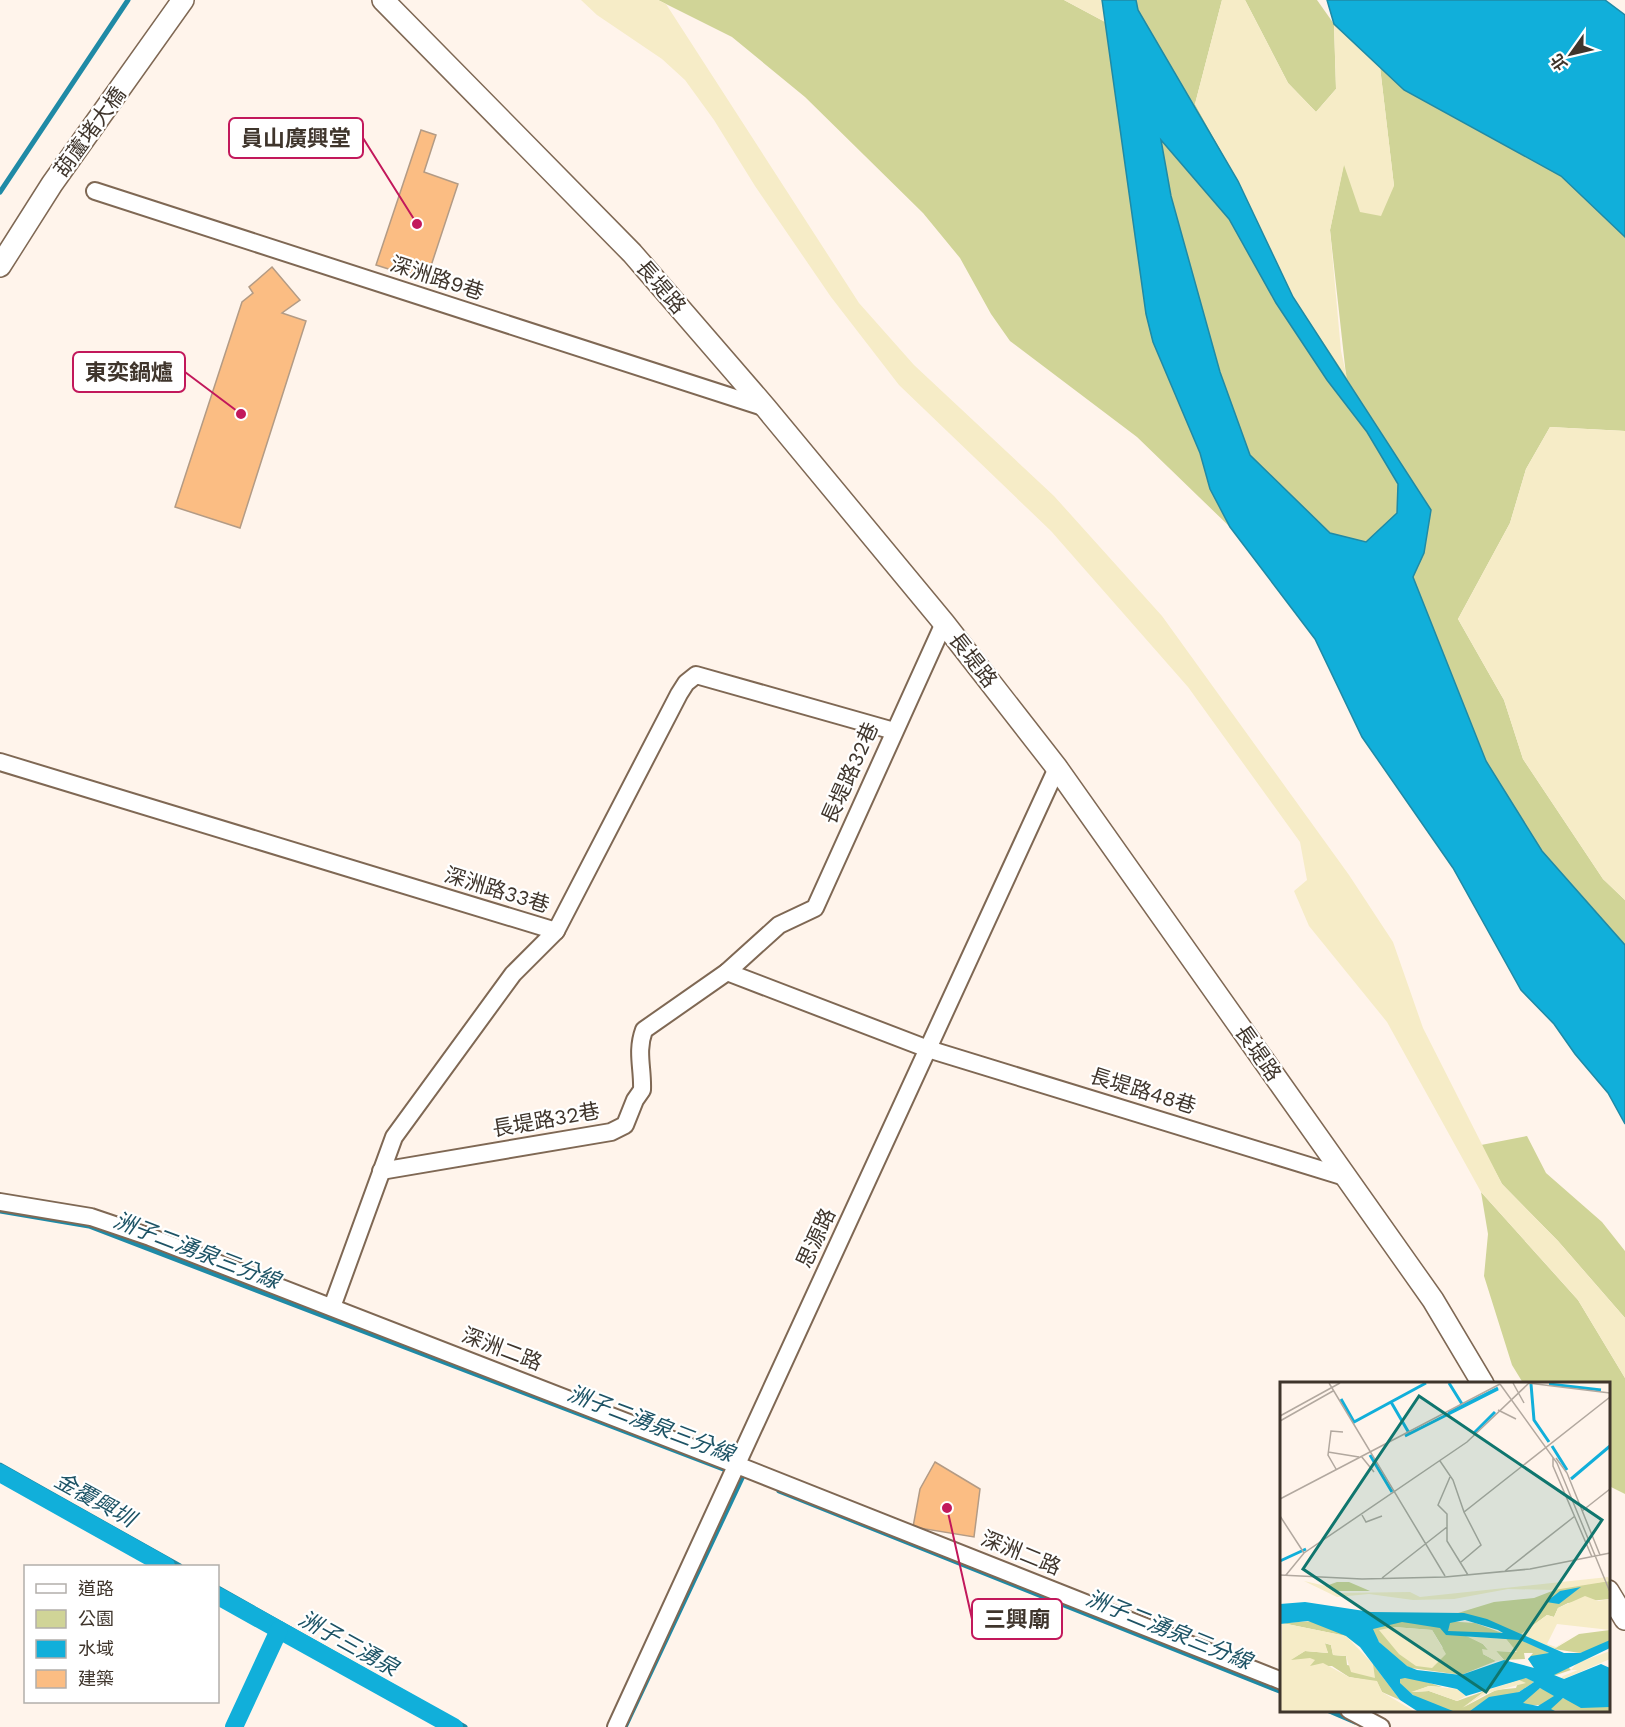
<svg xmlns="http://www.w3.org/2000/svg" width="1625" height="1727" font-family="'Work Sans','Noto Sans TC',sans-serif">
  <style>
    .green { fill: #d0d497 }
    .sand { fill: #f6ecc7 }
    .water { fill: #11afda; stroke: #1f8aa6; stroke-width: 1.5; fill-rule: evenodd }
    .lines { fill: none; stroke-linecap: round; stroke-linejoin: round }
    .stream { stroke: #1f8aa6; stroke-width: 5 }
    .canal { stroke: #11afda; stroke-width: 18 }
    .building { fill: #fbbd83; stroke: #b39b85; stroke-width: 1.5 }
    .minor-casing { stroke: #7f6854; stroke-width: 20 }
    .tertiary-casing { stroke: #7f6854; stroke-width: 24 }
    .minor { stroke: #fff; stroke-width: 16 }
    .tertiary { stroke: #fff; stroke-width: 21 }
    .labels { text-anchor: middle; stroke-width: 4.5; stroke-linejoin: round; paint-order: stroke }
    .street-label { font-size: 21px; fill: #3f352c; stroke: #fff }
    .water-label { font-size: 22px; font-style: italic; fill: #1d5365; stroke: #fff }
    .inset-river { fill: none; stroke: #11afda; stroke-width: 3 }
    .inset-road { fill: none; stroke: #b2a89f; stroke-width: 1.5 }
    .view { fill: #0f766e; fill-opacity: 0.15; stroke: #0f766e; stroke-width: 3 }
    .inset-edge { fill: none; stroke: #3f352c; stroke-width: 3 }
    .leader { fill: none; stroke: #c2185b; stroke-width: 2 }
    .callout-dot { fill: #c2185b; stroke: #fff; stroke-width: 2 }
    .callout { fill: #fff; stroke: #c2185b; stroke-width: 2 }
    .callout-label { font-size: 22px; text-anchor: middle; font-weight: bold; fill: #3f352c }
  </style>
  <rect width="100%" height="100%" fill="#fff4eb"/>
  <g class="green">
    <polygon points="658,0 1064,0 1107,23 1210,489 1230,527 1137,437 1010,341 991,314 960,258 923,213 805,97 732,37"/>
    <polygon points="1136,0 1222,0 1195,104 1346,375 1330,230 1344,163 1394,186 1380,67 1404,90 1561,176 1625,237 1625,431 1550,427 1526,469 1510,523 1458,619 1504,700 1523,759 1603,879 1625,900 1625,1053 1250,455 1220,372 1171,196"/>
    <polygon points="1245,0 1317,0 1334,24 1336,89 1316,112 1288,83"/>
    <polygon points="1527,1136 1546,1173 1602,1222 1625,1251 1625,1318 1558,1241 1502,1184 1481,1145"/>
    <polygon points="1481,1192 1578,1300 1625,1378 1625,1494 1609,1486 1608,1384 1523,1383 1512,1365 1484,1276 1488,1234"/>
  </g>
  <g class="sand">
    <polygon points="581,0 658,0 666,4 859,303 914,365 1054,496 1162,616 1349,875 1393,942 1423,1028 1502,1184 1558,1241 1625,1318 1625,1378 1578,1300 1481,1192 1387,1022 1309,926 1294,891 1307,880 1300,842 1188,687 1051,531 899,385 831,297 755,186 714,120 685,80 662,59 597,15"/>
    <polygon points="1064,0 1102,0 1107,23"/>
    <polygon points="1222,0 1245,0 1288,83 1316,112 1336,89 1334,24 1380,67 1394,186 1381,216 1360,212 1344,165 1330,230 1341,351 1347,378 1293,297 1238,181 1195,104"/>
    <polygon points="1550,427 1625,431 1625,900 1603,879 1523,759 1504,700 1458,619 1510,523 1526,469"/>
  </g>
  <g class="water">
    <path d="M1102 0H1136L1138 10 1238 181 1293 297 1431 510 1424 553 1413 577 1486 761 1542 851 1625 945V1124L1608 1093 1575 1054 1554 1024 1521 990 1453 868 1362 737 1315 639 1230 527 1210 489 1200 453 1153 342 1146 314ZM1161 140 1229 219 1276 303 1327 380 1367 432 1398 484 1397 513 1366 542 1330 533 1250 455 1220 372 1171 196Z"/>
    <polygon points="1327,0 1605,0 1625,15 1625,237 1561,176 1404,90 1334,24"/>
  </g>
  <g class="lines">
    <g class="stream">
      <polyline points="0,192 128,0"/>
      <polyline points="0,1211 89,1226 731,1472"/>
      <polyline points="0,1465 180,1566"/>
      <polyline points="779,1491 1282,1692"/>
      <polyline points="218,1588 465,1727"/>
      <polyline points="1327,1710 1355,1722"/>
      <polyline points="625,1727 743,1476"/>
    </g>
    <g class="canal">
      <polyline points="0,1473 166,1566"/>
      <polyline points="218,1596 454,1727"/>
      <polyline points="234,1727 279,1630"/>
    </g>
  </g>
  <g class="building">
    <polygon points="421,130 436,135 424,172 458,184 426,281 376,265"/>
    <polygon points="272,267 300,300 282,313 306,321 240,528 175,507 242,302 253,293 249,287"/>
    <polygon points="935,1462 980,1489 974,1537 913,1527 920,1489"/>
  </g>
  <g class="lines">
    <g class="minor-casing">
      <g id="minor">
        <polyline points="95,191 766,408"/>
        <polyline points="944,623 815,908 779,925 727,972 928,1049 1345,1177"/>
        <polyline points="0,762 556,931 513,974 394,1137 332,1307"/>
        <polyline points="556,931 679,694 686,683 696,675 894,731"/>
        <path d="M381 1171 611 1132 625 1125 635 1100 642 1090C643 1068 636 1052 644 1030L727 972"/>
        <polyline points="0,1202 91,1217 150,1237 737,1465 1282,1681"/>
        <polyline points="1349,1710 1381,1727"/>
        <polyline points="616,1727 1057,768"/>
      </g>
    </g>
    <g class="tertiary-casing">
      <g id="tertiary">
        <polyline points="383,0 632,253 766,408 944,623 1057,768 1433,1300 1483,1384"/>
        <polyline points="0,266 52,184 183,0"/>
        <polyline points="1608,1591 1625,1619"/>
      </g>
    </g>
    <use href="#minor" class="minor"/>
    <use href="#tertiary" class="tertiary"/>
  </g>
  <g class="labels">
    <g class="street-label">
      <text transform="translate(90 132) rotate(-54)" y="7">葫蘆堵大橋</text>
      <text transform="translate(437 278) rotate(18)" y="7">深洲路9巷</text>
      <text transform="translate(661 287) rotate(49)" y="7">長堤路</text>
      <text transform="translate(973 660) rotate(52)" y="7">長堤路</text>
      <text transform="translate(850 773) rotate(-66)" y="7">長堤路32巷</text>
      <text transform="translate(497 890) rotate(17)" y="7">深洲路33巷</text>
      <text transform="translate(1258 1053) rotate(55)" y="7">長堤路</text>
      <text transform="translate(1143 1091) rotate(17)" y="7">長堤路48巷</text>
      <text transform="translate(546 1120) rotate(-10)" y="7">長堤路32巷</text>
      <text transform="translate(816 1238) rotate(-65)" y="7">思源路</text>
      <text transform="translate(502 1349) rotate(21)" y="7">深洲二路</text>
      <text transform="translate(1021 1553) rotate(22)" y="7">深洲二路</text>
    </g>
    <g class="water-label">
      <text transform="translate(197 1250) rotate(21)" y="8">洲子二湧泉三分線</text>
      <text transform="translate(651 1423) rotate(21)" y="8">洲子二湧泉三分線</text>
      <text transform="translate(95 1499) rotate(29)" y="8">金覆興圳</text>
      <text transform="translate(1169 1629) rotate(22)" y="8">洲子二湧泉三分線</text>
      <text transform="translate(349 1643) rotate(29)" y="8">洲子三湧泉</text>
    </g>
  </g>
  <g transform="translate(1280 1382)">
    <rect width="330" height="330" fill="#fff4eb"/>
    <path d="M330 199V217L288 221 278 226 274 235 267 233 240 253 178 231 214 220 254 216 285 204ZM57 200H69L90 209H48L46 204ZM75 233 195 241 252 262 280 277 291 288 273 294 256 289 248 277 253 271H244L245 277 224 278 216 269 236 270 226 257 198 254H188L203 262 209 269 203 272 216 279 181 293 131 286 117 280ZM114 245 152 248 163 266ZM51 238 80 265 66 254 2 241ZM330 248V262L300 271 274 267 299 252ZM44 261 51 263 53 273 66 274 67 283 91 288 93 282 120 318 102 310 97 300 69 295 52 284 29 285 8 279 25 269 48 271ZM116 290 162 305 149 304 133 310 149 309 177 319 205 309 184 325 216 308 236 306 239 298 226 302 241 293 254 300 239 310 190 329H155L121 304ZM260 306 279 312 265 323H239V318ZM283 316 306 325H330V329L267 328Z" fill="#d0d497" fill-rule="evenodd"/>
    <path d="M328 195 330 199 274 208 228 207 174 217 133 218 89 212 57 215 24 199 46 204 56 211 130 210 140 215ZM305 214 318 219 330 217V248L277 242 267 262 276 265 291 255 274 267 240 253 267 233 274 235 278 226ZM2 241 66 254 93 282 95 296 71 290 66 274 53 273 51 263 45 261 48 271 25 269 11 278 30 276 35 278 30 284 43 281 69 295 97 299 102 310 134 329H0ZM114 245 152 248 166 272 152 286 136 284 119 272 99 248ZM186 254 226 257 237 270 216 269 224 278 216 279 203 272 202 267 208 268 203 262ZM330 269V277L279 299 283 294 298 288H291L297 281ZM239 298 246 301 207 311 182 326 205 309ZM149 304 177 307 186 314 177 319 149 309 131 310Z" fill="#f6ecc7"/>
    <path d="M301 205 279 222 266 220 280 209ZM25 220 91 230 184 231 207 237 284 271H300L330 258V266L274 293 284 297 321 282 330 286V325L301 326 283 316 271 327 275 329H137L120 318 80 265 66 254 28 239 0 242V222ZM185 238 218 248 223 251 168 249 170 241ZM122 240 160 246 166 253 240 258 269 271 251 274 248 277 254 286 224 278 181 293 137 288 127 284 99 260 93 247ZM125 296 177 307 186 314 246 296 254 300 239 310 209 315 190 329H173L133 313 120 301V297ZM260 306 274 314 258 324 243 321Z" fill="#11afda" fill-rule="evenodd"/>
    <path class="inset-river" d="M169 1 182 22M251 2 254 38 269 60M269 2 321 8M61 17 74 40 146 1M111 20 129 51M168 31 218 6M193 52 215 30M125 54 218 7M272 64 287 88M90 73 112 110M291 97 330 64M0 179 26 167"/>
    <path class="inset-road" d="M49 1 165 194M233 1 244 21M248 1 330 11M220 2 277 81 330 210M218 28 236 37M0 34 60 1M0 39 53 9M48 70 79 75M81 74 94 90M273 75V84L312 175M276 76 287 91 320 173M160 79 173 98 184 130 330 15M56 87 48 73 51 49 63 50M0 117 220 2M302 129 330 107M82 133 86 140 102 134M0 134 24 171M167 145V132L158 123 170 95M181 180 201 163 184 130M225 189 295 134M0 193 82 197 165 195 250 187 330 171M6 193 24 171 187 60 249 1M102 196 167 145V159L188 193"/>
    <path class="view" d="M139 14 322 138 206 310 23 187Z"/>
    <rect width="330" height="330" class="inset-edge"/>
  </g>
  <path class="leader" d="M417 224L363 138M241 414L185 372M947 1508L972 1619"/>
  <g class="callout-dot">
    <circle cx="417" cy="224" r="6"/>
    <circle cx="241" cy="414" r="6"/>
    <circle cx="947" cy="1508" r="6"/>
  </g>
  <g class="callout">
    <rect x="229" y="118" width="134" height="40" rx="6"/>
    <rect x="73" y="352" width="112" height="40" rx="6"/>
    <rect x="972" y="1599" width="90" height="40" rx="6"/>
  </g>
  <g class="callout-label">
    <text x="296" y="146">員山廣興堂</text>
    <text x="129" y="380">東奕鍋爐</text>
    <text x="1017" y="1627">三興廟</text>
  </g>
  <rect x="24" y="1565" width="195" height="138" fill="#ffffff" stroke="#b2aeab" stroke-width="1.5"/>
  <rect x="36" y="1584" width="30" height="9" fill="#ffffff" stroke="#b2aeab" stroke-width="1.5"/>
  <text x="78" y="1595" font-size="18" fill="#3f352c">道路</text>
  <rect x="36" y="1610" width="30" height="18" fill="#d0d497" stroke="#b2aeab" stroke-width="1.5"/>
  <text x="78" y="1625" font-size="18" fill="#3f352c">公園</text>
  <rect x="36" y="1640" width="30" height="18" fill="#11afda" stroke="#b2aeab" stroke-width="1.5"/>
  <text x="78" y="1655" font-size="18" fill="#3f352c">水域</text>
  <rect x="36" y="1670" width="30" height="18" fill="#fbbd83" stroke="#b2aeab" stroke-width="1.5"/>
  <text x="78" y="1685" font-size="18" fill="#3f352c">建築</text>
  <g transform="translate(1571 54) rotate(236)" stroke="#ffffff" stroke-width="4.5" paint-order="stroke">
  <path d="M0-4.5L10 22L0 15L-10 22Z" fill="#3f352c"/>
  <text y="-9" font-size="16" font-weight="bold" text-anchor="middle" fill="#3f352c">北</text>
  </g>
</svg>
